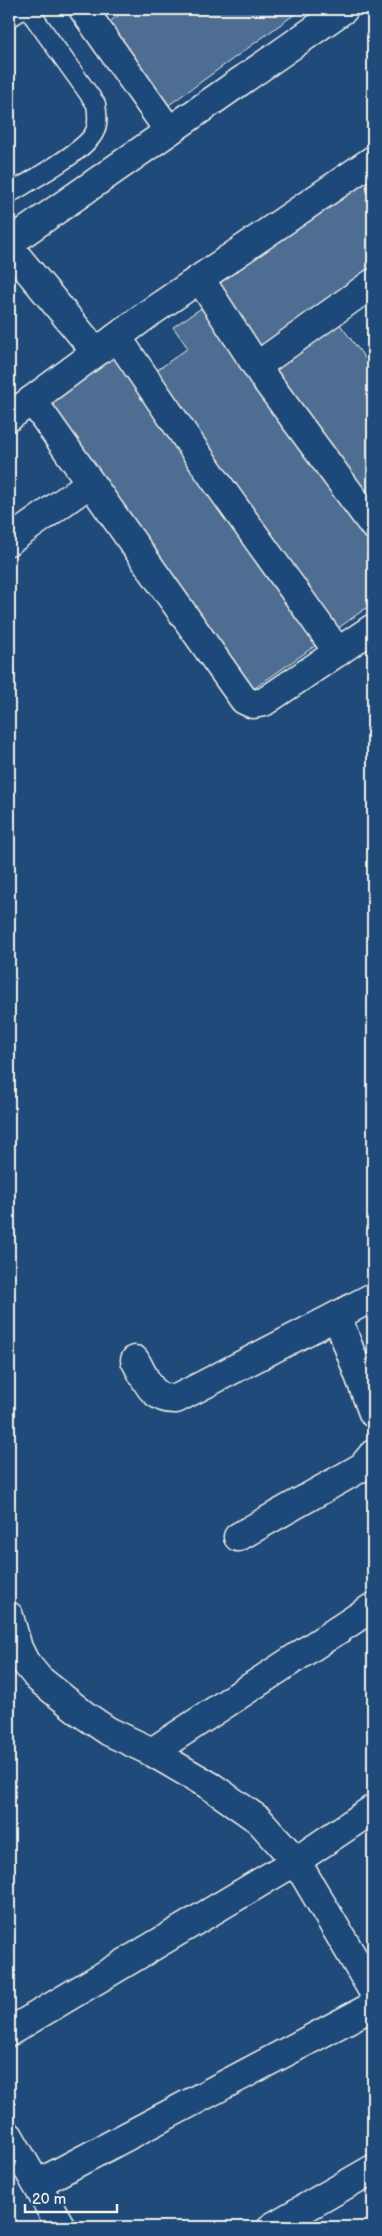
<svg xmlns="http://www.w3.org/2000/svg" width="382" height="2236" font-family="'Balsamiq Sans',sans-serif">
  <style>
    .building { fill: #4d6e92; stroke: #f4f1e8 }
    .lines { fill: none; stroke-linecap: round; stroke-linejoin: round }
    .service-casing { stroke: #f4f1e8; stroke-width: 21 }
    .minor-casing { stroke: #f4f1e8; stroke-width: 31 }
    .service { stroke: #1f4a7a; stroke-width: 18 }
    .minor { stroke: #1f4a7a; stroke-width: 28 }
  </style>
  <rect width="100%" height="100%" fill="#1f4a7a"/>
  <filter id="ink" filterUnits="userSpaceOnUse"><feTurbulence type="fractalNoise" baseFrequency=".02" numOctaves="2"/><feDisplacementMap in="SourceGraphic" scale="10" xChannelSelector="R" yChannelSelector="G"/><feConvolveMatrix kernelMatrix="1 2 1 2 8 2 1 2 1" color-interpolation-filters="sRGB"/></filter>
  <g filter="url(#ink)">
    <g class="building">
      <polygon points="127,9 302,9 169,105 108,23"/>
      <polygon points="373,174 373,276 261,355 213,288"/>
      <polygon points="203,307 373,545 373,603 333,632 149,376 188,348 173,327"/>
      <polygon points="336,319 373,369 373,519 264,371"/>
      <polygon points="119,351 322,641 252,690 49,400"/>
    </g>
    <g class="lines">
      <g class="service-casing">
        <g id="service">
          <polyline points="9,18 24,9"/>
          <path d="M9 194C28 182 88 150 95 131 99 122 97 113 96 104L28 9"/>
        </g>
      </g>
      <g class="minor-casing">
        <g id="minor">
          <polyline points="83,9 169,131"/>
          <polyline points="9,243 344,9"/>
          <polyline points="9,247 96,352"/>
          <polyline points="200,279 265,379 373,525"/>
          <polyline points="117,337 213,477 338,652"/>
          <polyline points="257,366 373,283"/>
          <polyline points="32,400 244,700 253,704 264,702 373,628"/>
          <polyline points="9,417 148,314 373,160"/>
          <polyline points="9,541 90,483"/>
          <polyline points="337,1316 373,1413"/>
          <path d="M135 1360C146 1379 151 1400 176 1399L373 1297"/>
          <polyline points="238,1537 362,1467 373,1454"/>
          <polyline points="9,1616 18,1648 25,1662 39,1679 83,1714 108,1731 152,1752 212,1787 259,1820 296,1861 373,1991"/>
          <polyline points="152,1752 373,1607"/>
          <polyline points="9,2032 296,1861 373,1809"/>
          <polyline points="9,2136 61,2227"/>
          <polyline points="37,2184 373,2006"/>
          <polyline points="272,2227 373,2169"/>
        </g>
      </g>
      <use href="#service" class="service"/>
      <use href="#minor" class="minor"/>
    </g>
  </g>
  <rect width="382" height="2236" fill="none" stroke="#1f4a7a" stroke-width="30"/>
  <rect x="15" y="15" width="352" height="2206" fill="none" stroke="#f4f1e8" stroke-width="2" filter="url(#ink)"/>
  <path d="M25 2204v8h92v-8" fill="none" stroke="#f4f1e8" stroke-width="2.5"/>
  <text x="32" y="2204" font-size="15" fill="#f4f1e8" stroke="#1f4a7a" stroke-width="4" paint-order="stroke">20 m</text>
</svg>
